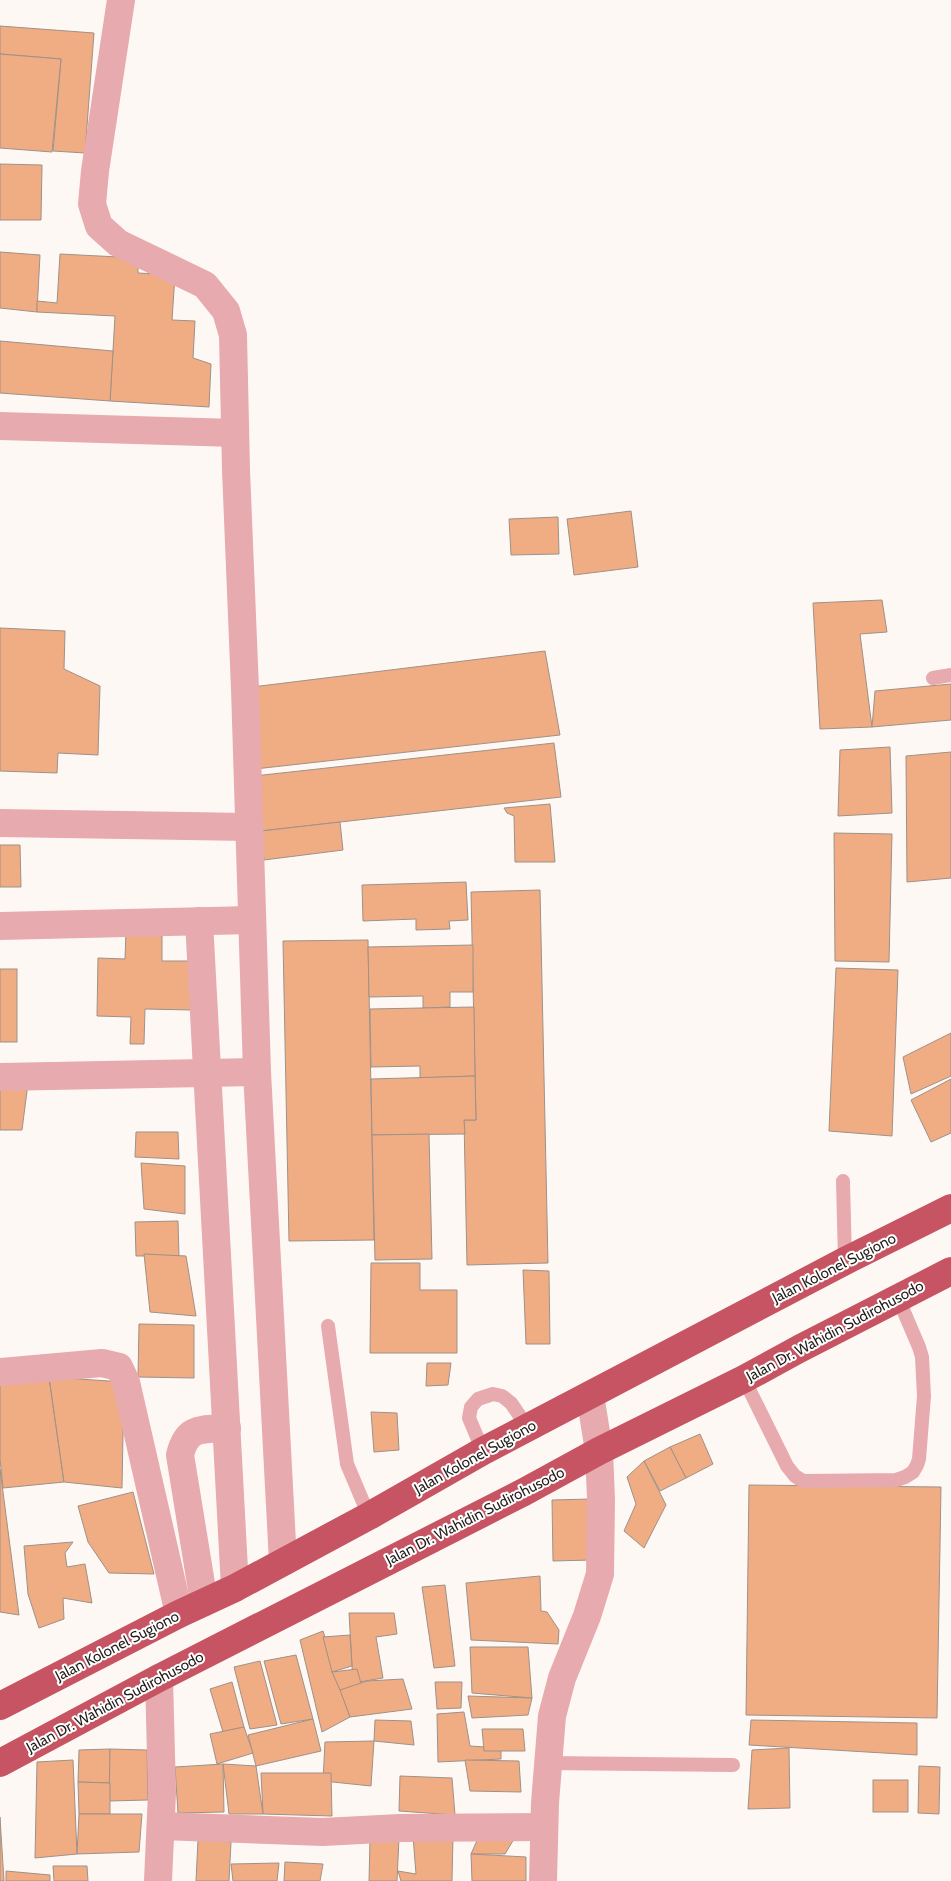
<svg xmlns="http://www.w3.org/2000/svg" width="951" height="1881" font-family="Cabin,sans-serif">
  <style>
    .building { fill: #f0ac83; stroke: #9f9188 }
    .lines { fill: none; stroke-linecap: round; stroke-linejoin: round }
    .service { stroke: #e7aaae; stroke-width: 14 }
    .minor { stroke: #e7aaae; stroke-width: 28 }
    .trunk { stroke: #c75463; stroke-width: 28 }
    .labels { text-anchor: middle; stroke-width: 4; stroke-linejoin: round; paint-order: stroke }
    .street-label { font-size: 15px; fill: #221c19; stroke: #fff }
  </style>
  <rect width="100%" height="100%" fill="#fef8f4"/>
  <g class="building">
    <polygon points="0,26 94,33 85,153 53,151 61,59 0,54"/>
    <polygon points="0,54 61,59 52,152 0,148"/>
    <polygon points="0,164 42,165 41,220 0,220"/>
    <polygon points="0,252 40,255 37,312 0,308"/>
    <polygon points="60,254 138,258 138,273 175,275 172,320 195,321 193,358 211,364 209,407 110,401 115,316 37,312 37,301 57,303"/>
    <polygon points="0,341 113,351 110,401 0,393"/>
    <polygon points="631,511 638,567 574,575 567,519"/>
    <polygon points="558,517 559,554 511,555 509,519"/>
    <polygon points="882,600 887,632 860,634 872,727 820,729 813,603"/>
    <polygon points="0,628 65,631 64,669 100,686 98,755 58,753 57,773 0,771"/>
    <polygon points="545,651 560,735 255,769 252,687"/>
    <polygon points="951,684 951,720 872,727 875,691"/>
    <polygon points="554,743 561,797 261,831 254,776"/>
    <polygon points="890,747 892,813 838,816 840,750"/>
    <polygon points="951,752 951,878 907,882 906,756"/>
    <polygon points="550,804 555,862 515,862 514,816 507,813 504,808"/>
    <polygon points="340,822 343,850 264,860 261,831"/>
    <polygon points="834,833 892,834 889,962 835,961"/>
    <polygon points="0,845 20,845 21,887 0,887"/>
    <polygon points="466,882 468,920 449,921 450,929 416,930 416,919 363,921 362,885"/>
    <polygon points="540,890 548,1263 467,1265 464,1120 476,1120 471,892"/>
    <polygon points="126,931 162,932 162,961 192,961 191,1010 145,1009 144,1044 130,1044 131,1017 97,1016 98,958 125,959"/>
    <polygon points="368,940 374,1240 289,1241 283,941"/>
    <polygon points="473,945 473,992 450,992 450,1007 423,1008 423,996 369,997 368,947"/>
    <polygon points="836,968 898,970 892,1136 829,1131"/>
    <rect x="0" y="969" width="17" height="73"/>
    <polygon points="474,1007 475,1076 420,1078 420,1066 371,1067 370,1009"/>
    <polygon points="951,1033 951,1076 911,1094 903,1057"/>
    <polygon points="475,1076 476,1120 464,1120 465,1134 372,1135 371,1079"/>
    <polygon points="951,1079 951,1133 931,1142 911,1100"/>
    <polygon points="0,1083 28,1083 22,1130 0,1130"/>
    <polygon points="136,1132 178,1132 179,1159 135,1157"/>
    <polygon points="429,1134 432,1259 375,1260 372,1135"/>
    <polygon points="141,1163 185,1166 185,1214 144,1209"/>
    <polygon points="178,1221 179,1256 136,1256 135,1222"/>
    <polygon points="144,1254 186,1256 196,1316 150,1312"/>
    <polygon points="371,1263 420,1263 420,1290 457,1290 457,1353 370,1353"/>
    <polygon points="523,1270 549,1271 550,1344 526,1344"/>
    <polygon points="139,1324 194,1325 194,1378 138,1377"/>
    <polygon points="427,1363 451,1363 448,1385 426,1386"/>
    <polygon points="49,1377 64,1482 3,1488 0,1459 0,1381"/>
    <polygon points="49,1377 124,1382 122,1488 64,1482"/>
    <polygon points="371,1412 397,1413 399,1450 374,1452"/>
    <polygon points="700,1434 713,1464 686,1478 670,1447"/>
    <polygon points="670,1447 686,1478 660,1491 644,1461"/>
    <polygon points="644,1461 666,1505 644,1548 624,1531 636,1504 627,1477"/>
    <polygon points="0,1469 19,1615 0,1612"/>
    <polygon points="749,1485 941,1487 937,1718 746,1715"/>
    <polygon points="133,1492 154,1574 109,1573 88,1542 78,1506"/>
    <polygon points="591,1499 592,1560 553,1561 552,1500"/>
    <polygon points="73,1542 65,1553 67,1567 85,1564 92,1603 63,1598 64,1619 39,1628 28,1594 24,1546"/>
    <polygon points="540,1576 541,1611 547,1612 559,1630 558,1644 471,1640 466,1583"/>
    <polygon points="445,1585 455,1666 434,1668 422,1587"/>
    <polygon points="349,1613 394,1613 397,1634 376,1637 383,1678 353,1683"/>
    <polygon points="323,1631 350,1717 322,1732 300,1640"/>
    <polygon points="350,1635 352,1666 332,1672 323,1637"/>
    <polygon points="470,1647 528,1647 532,1698 472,1693"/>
    <polygon points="296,1655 313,1719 281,1724 264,1661"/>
    <polygon points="260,1661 277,1725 250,1729 234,1667"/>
    <polygon points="357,1669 362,1687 340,1690 332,1672"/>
    <polygon points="403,1679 412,1709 350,1717 340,1690 367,1681"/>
    <polygon points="232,1682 244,1727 223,1732 210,1689"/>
    <polygon points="435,1682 462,1682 461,1708 437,1709"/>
    <polygon points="468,1696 532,1698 528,1715 472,1718"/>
    <polygon points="464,1712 470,1746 501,1748 501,1759 438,1762 437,1714"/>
    <polygon points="313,1719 321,1751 256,1766 248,1735"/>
    <polygon points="375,1720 411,1721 414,1745 374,1741"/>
    <polygon points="751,1720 917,1723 917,1755 749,1745"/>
    <polygon points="244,1727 253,1753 217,1764 210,1734"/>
    <polygon points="482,1729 523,1729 525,1751 484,1751"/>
    <polygon points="374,1741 371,1786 323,1781 325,1742"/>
    <polygon points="789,1748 790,1808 748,1809 752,1750"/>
    <polygon points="110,1749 111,1783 78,1782 79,1750"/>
    <polygon points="110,1749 147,1750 148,1800 109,1801"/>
    <polygon points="73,1760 77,1854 35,1858 37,1762"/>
    <polygon points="465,1760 519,1761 521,1792 470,1791"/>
    <polygon points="223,1764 256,1766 263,1814 229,1814"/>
    <polygon points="223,1764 224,1812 178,1813 175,1767"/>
    <polygon points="919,1766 940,1767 939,1814 918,1813"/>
    <polygon points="261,1773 331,1773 332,1816 263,1814"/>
    <polygon points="400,1776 452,1778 455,1815 399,1811"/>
    <rect x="873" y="1780" width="35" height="32"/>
    <polygon points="78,1782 110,1783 110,1814 79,1814"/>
    <polygon points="79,1814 142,1814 139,1852 77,1854"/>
    <polygon points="0,1817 0,1818 4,1881 0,1881"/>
    <polygon points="413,1836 453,1836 452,1881 401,1881 398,1871 416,1874"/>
    <polygon points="479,1836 514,1839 505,1854 471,1854"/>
    <polygon points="399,1838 397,1881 369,1881 370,1839"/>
    <polygon points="198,1840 231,1842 229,1881 196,1881"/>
    <polygon points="471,1854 526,1857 526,1881 472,1881"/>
    <polygon points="285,1862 323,1864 320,1881 284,1881"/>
    <polygon points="279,1863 277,1881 233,1881 231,1864"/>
    <polygon points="53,1866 87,1866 88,1881 54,1881"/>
    <polygon points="6,1871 50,1875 50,1881 6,1881"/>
  </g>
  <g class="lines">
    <g class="service">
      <polyline points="933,678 951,675"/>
      <polyline points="843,1181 845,1261"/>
      <polyline points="328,1326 347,1464 369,1516"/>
      <polyline points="744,1379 787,1466 795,1476 803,1481 896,1480 905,1477 913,1472 917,1465 919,1459 924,1396 922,1357 919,1347 898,1298"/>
      <polyline points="483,1451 469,1418 471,1407 478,1399 493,1394 502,1396 511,1403 528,1428"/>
      <polyline points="548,1763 733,1765"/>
    </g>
    <g class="minor">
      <polyline points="121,0 95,171 92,204 99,226 118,243 205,285 226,311 233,335 236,470 245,689 257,1072 283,1562"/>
      <polyline points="0,426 235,433"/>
      <polyline points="0,823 248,827"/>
      <polyline points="199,921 235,1588"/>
      <polyline points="0,926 252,920"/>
      <polyline points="0,1077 257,1072"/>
      <polyline points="0,1372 102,1363 119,1367 126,1382 179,1614"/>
      <path d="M204 1602 180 1455C187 1426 201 1430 227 1428"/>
      <polyline points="161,1826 323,1832 400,1828 544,1827"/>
      <polyline points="158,1881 162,1793 159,1678"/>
      <polyline points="543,1881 545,1803 552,1716 562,1678 587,1616 600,1574 601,1499 599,1451 590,1395"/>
    </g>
    <g class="trunk">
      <polyline points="0,1706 179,1614 235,1588 369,1516 483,1451 845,1261 951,1208"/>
      <polyline points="0,1763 159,1678 524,1492 599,1451 744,1379 799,1349 951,1271"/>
    </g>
  </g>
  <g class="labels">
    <g class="street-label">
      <text transform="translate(834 1268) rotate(-27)" y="5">Jalan Kolonel Sugiono</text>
      <text transform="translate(835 1331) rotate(-28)" y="5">Jalan Dr. Wahidin Sudirohusodo</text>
      <text transform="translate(475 1457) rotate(-29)" y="5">Jalan Kolonel Sugiono</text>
      <text transform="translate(475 1516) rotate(-27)" y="5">Jalan Dr. Wahidin Sudirohusodo</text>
      <text transform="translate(117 1646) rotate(-27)" y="5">Jalan Kolonel Sugiono</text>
      <text transform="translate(115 1702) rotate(-28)" y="5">Jalan Dr. Wahidin Sudirohusodo</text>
    </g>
  </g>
</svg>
